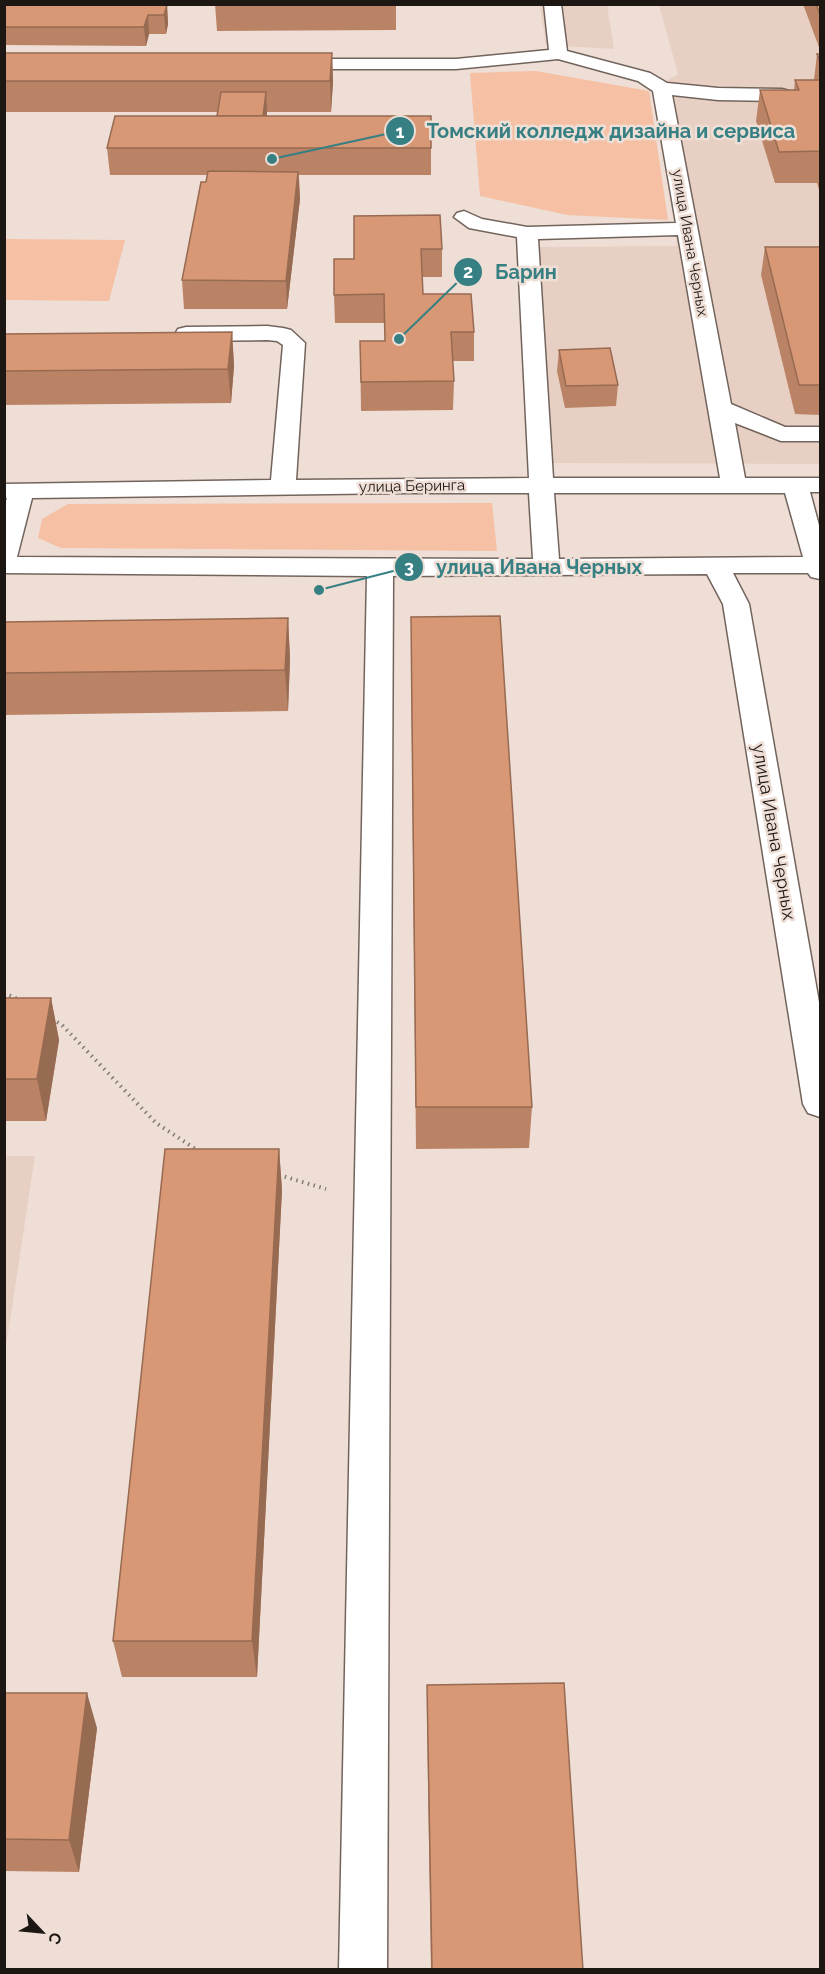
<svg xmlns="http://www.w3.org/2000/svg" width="825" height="1974" font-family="Raleway,sans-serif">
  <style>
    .built { fill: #e7d0c3 }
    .green { fill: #f5c0a3 }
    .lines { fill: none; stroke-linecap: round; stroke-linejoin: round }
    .minor-casing { stroke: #72645d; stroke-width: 3 }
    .path { stroke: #857a74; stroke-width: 4; stroke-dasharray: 1.5 4.5; stroke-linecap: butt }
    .minor { fill: #fff; fill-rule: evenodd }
    .wall { fill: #ba8365 }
    .shaded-wall { fill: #976a52 }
    .building { fill: #d89875; stroke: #976a52; stroke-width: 1.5 }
    .labels { text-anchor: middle; stroke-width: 5; stroke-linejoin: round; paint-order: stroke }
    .far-street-label { font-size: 15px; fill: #1d1714; stroke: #eeded5 }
    .street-label { font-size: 18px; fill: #1d1714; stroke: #eeded5 }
    .leader { fill: none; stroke: #367f83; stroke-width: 2 }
    .callout-dot { fill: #367f83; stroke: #eeded5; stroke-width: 2 }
    .mark-label { font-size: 18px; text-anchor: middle; font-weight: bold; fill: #fff }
    .callout-label { font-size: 20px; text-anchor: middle; font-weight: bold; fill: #367f83; stroke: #eeded5; stroke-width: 5; stroke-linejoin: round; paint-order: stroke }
  </style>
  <rect width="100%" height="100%" fill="#eeded5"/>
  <g class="built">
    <polygon points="540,5 607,5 614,49 546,45"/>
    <polygon points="659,5 820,5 820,464 550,463 531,247 677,246 655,88 678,74"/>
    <polygon points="5,1156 35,1156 5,1353 4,1156"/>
  </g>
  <g class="green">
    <polygon points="536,71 649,91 668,220 567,215 480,196 470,73"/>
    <polygon points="5,239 125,240 109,301 5,300"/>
    <polygon points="492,503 497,551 61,548 38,538 42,519 68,504"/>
  </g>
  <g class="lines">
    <g class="minor-casing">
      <path id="minor" d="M544 4H561L567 51 650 73 667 83 718 88 782 89 789 91 791 95 789 99 782 101 718 100 672 95 731 404 785 427H820V441H781L735 423 745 478H820V492H810L820 529V579L811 577 808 573H733L749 604 820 1008V1117L808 1113 803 1104 723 604 707 574 393 576 387 1970H339L367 576 4 573V506L7 498H4V484L271 480 283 345 277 341 267 340 186 341 178 339 175 334 178 329 186 327 267 326 283 328 291 330 305 343 296 480 529 478 517 237 469 228 454 217 457 213 464 211 482 219 527 227 676 223 653 91 638 81 558 59 456 69H288L282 68 279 64 282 60 288 59H456L549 50ZM678 235 720 478H553L538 239ZM404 493H529L533 559 17 557 32 498ZM554 493H785L803 557 559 559Z"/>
    </g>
    <g class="path">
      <polyline points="4,993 20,1000"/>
      <polyline points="52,1019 62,1025 156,1123 197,1150"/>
      <polyline points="279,1175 326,1189"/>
    </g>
    <use href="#minor" class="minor"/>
  </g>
  <g class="wall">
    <polygon points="4,4 167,5 168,24 166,34 149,34 146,46 4,45"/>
    <polygon points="215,4 396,4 396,30 217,31"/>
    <polygon points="803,4 820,4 820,50"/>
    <polygon points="4,53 332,53 333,82 331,112 267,112 267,116 431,116 431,175 299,175 300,199 287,309 184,309 182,280 208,175 110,175 107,148 217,116 218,112 4,112"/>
    <polygon points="817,54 820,54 820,193 817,183 775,183 756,121 760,90 794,90 795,80 814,80"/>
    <polygon points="354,216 442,249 442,277 423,277 423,294 474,332 474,361 452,361 454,381 453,410 361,411 360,341 385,341 385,323 335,323 334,295 354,259"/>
    <polygon points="765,247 820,247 820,415 795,414 761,275"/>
    <polygon points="232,332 234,366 231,403 4,405 4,334"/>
    <polygon points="559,350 618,385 616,406 565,408 557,371"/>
    <polygon points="288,618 290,659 288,711 4,715 4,622"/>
    <polygon points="411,658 532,1107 529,1148 416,1149"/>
    <polygon points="4,998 51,998 59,1040 46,1121 4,1121"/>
    <polygon points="279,1149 282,1190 257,1677 122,1677 113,1641"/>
    <polygon points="427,1685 583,1970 431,1970 427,1720"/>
    <polygon points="4,1693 97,1728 79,1872 4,1871"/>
  </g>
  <g class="shaded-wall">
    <polygon points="167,5 168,24 166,34 164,15"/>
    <polygon points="148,15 149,34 146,46 144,27"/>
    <polygon points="332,53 333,82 331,112 330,81"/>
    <polygon points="266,92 267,112 263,143 262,123"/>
    <polygon points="298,172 300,199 287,309 286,281"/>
    <polygon points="232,332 234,366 231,403 228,369"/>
    <polygon points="288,618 290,659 288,711 285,670"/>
    <polygon points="51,998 59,1040 46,1121 37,1079"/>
    <polygon points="279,1149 282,1190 257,1677 252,1641"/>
    <polygon points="87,1693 97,1728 79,1872 69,1840"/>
  </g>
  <g class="building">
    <polygon points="4,4 153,4 153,5 167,5 164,15 148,15 144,27 4,27"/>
    <polygon points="816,4 820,4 820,15"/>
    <polygon points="4,53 332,53 330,81 4,81"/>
    <polygon points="817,54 820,54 820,62"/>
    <polygon points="795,80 820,80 820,151 779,152 760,90 799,90"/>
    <polygon points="221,92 266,92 263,116 217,116"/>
    <polygon points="115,116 431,116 431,148 107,148"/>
    <polygon points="208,171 298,172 286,281 182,280 201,182 206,182"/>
    <polygon points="440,215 442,249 421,249 423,294 471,294 474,332 451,332 454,381 361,382 360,341 385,341 384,294 334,295 334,259 354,259 354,216"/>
    <polygon points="765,247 820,247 820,385 799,385"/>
    <polygon points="232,332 228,369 4,371 4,334"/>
    <polygon points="610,348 618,385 566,386 559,350"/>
    <polygon points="500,616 532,1107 416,1107 411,617"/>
    <polygon points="288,618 285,670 4,673 4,622"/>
    <polygon points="4,998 51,998 37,1079 4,1079"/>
    <polygon points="165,1149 279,1149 252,1641 113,1641"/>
    <polygon points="564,1683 583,1970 432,1970 427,1685"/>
    <polygon points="4,1693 87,1693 69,1840 4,1839"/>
  </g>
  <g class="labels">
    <g class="far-street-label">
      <text transform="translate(690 243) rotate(80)" y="5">улица Ивана Черных</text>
      <text transform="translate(412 486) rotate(-1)" y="5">улица Беринга</text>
    </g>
    <g class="street-label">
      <text transform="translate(774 832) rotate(80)" y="6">улица Ивана Черных</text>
    </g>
  </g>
  <path class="leader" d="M272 159L400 131M399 339L468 272M319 590L409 567"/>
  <g class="callout-dot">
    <circle cx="272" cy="159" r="6"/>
    <circle cx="399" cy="339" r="6"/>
    <circle cx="319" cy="590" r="6"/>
    <circle cx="400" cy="131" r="15"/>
    <circle cx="468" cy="272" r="15"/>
    <circle cx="409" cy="567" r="15"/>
  </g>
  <g class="mark-label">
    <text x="400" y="138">1</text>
    <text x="468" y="278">2</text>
    <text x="409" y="573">3</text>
  </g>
  <g class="callout-label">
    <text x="611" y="138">Томский колледж дизайна и сервиса</text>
    <text x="526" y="279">Барин</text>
    <text x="539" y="574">улица Ивана Черных</text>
  </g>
  <rect width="825" height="1974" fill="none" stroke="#1d1714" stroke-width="12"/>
  <g transform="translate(42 1932) rotate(116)" stroke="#eeded5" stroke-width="4.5" paint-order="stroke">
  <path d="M0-4.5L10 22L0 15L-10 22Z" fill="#1d1714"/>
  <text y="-9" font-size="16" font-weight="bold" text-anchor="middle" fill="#1d1714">С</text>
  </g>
</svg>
